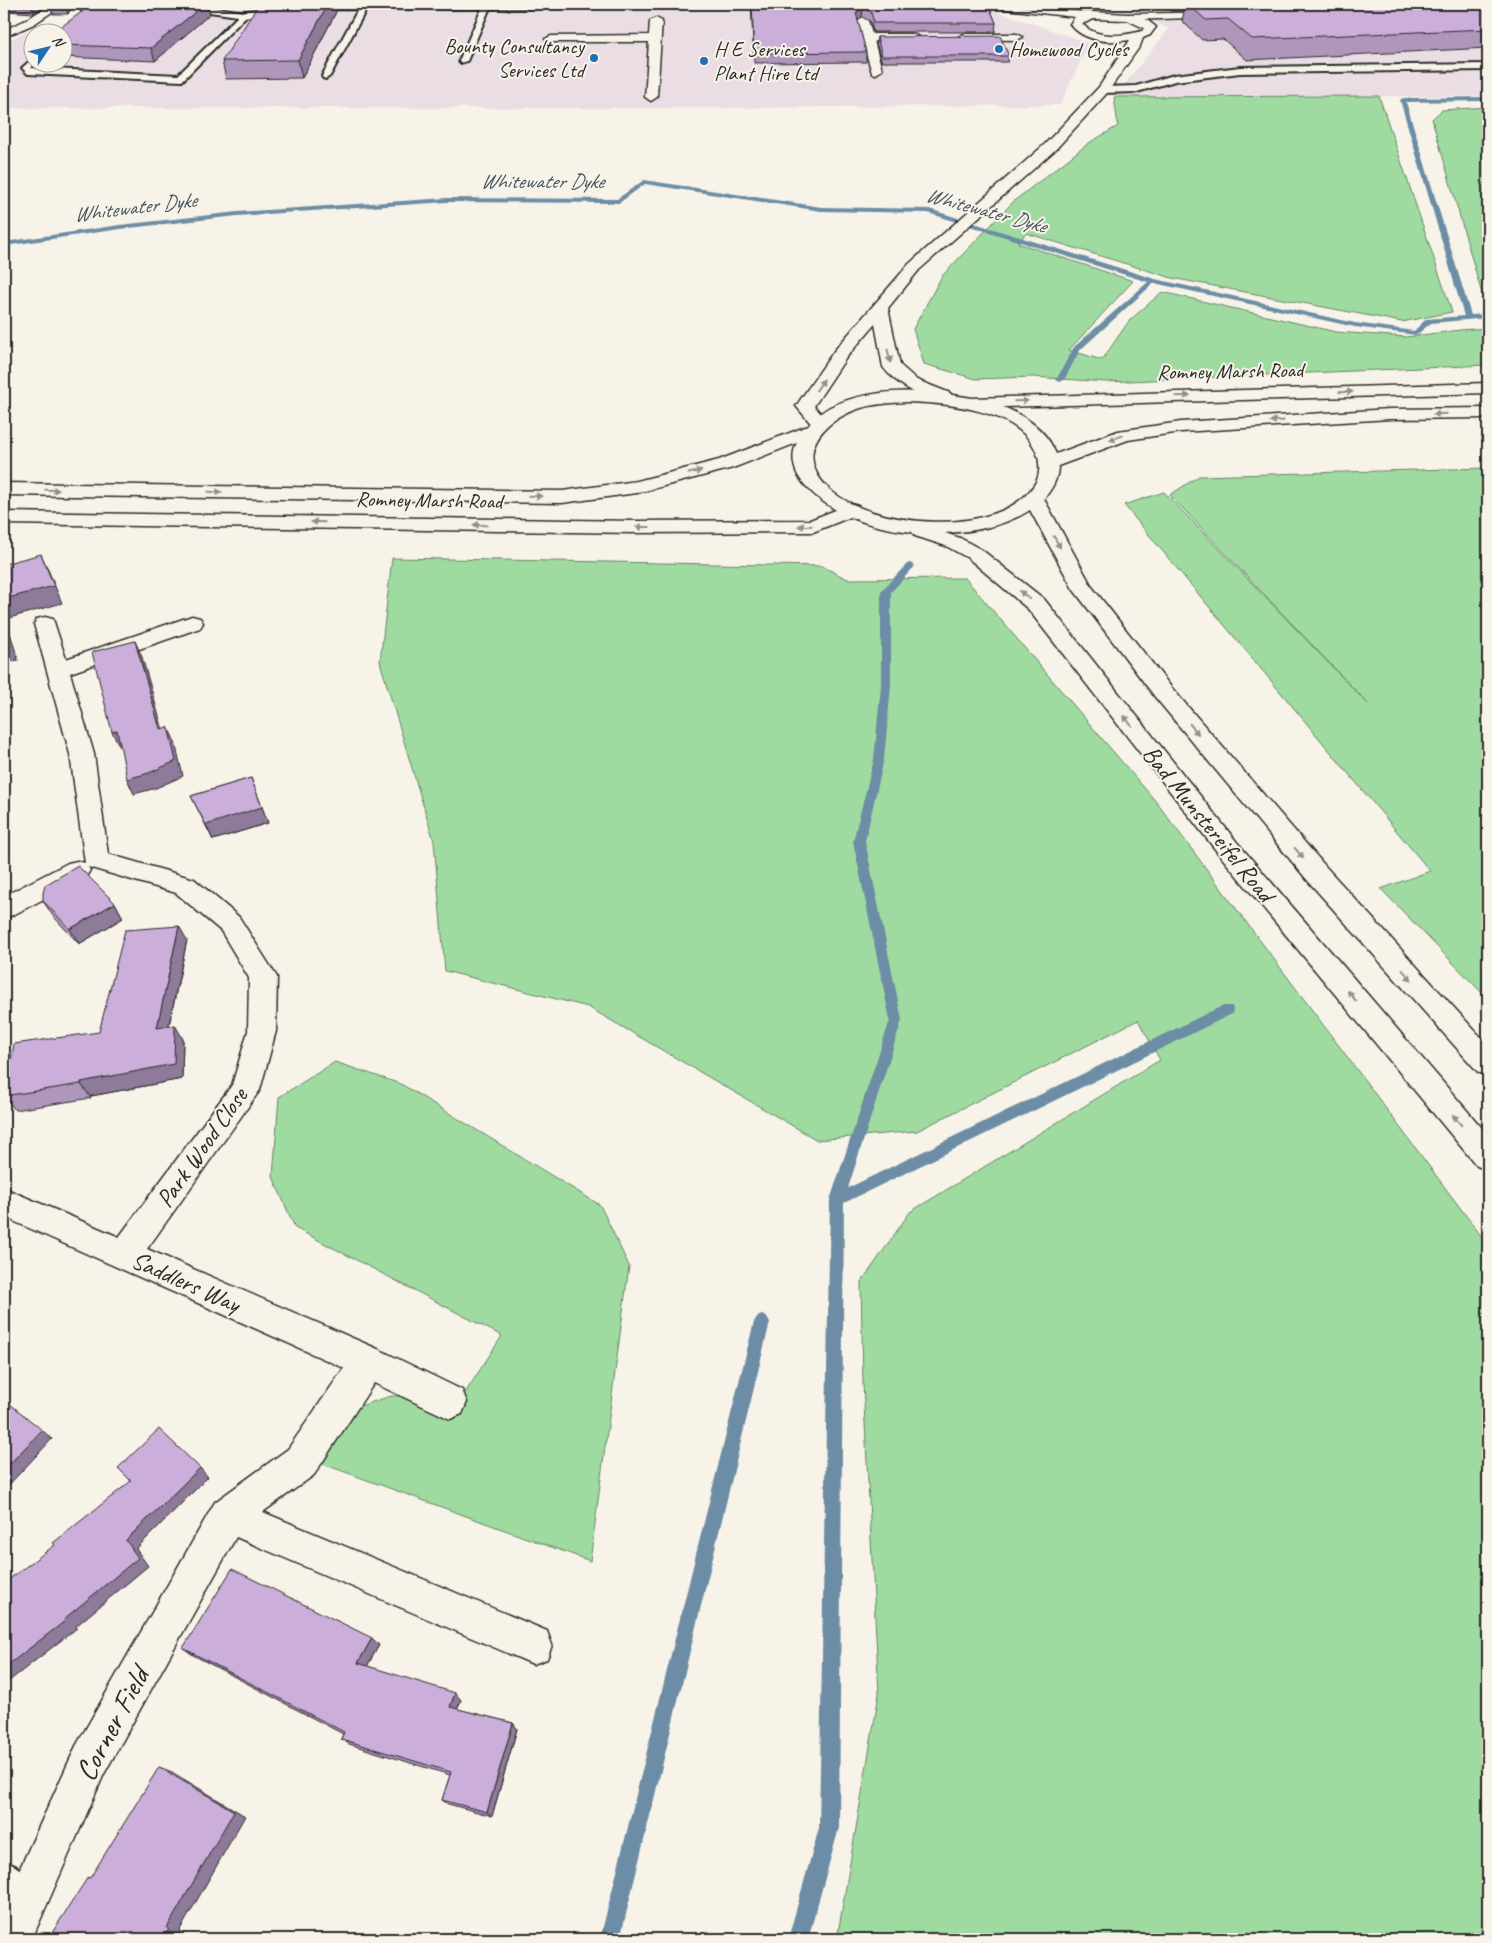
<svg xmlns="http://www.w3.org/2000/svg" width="1492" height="1943" font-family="Caveat,sans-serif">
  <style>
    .built { fill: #eadee4; fill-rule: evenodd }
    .green { fill: #9fdba1; stroke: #658366 }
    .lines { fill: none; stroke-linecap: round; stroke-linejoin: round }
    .stream { fill: #6c8da5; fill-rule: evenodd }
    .service-casing { stroke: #2b2b2b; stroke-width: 4 }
    .minor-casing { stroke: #2b2b2b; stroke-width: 3 }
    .tertiary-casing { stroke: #2b2b2b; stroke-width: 3 }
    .primary-casing { stroke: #2b2b2b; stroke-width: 3 }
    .service { fill: #f7f3e8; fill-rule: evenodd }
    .minor { fill: #f7f3e8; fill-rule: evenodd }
    .tertiary { fill: #f7f3e8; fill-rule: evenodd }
    .primary { fill: #f7f3e8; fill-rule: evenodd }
    .wall { fill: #af96bb; stroke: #2b2b2b }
    .shaded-wall { fill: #8e7a99; stroke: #2b2b2b }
    .building { fill: #cbaeda; stroke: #2b2b2b }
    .oneway { fill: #918f8a }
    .poi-dot { fill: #1f6fb2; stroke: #f7f3e8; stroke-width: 2 }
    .labels { text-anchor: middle; stroke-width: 4; stroke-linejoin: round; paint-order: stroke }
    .far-poi-label { font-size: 21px; fill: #2b2b2b; stroke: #f7f3e8; text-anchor: start }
    .far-water-label { font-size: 21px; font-style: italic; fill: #46545e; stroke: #f7f3e8 }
    .far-street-label { font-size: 21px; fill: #2b2b2b; stroke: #f7f3e8 }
    .street-label { font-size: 25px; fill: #2b2b2b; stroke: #f7f3e8 }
    .near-street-label { font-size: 30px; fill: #2b2b2b; stroke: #f7f3e8 }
  </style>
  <rect width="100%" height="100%" fill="#f7f3e8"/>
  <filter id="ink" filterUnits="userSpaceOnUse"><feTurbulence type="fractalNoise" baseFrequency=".02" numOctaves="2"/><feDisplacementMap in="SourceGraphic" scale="10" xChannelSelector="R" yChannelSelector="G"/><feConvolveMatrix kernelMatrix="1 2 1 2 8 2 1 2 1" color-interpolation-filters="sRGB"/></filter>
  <g filter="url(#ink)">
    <g class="built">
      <path d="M143 4H975L1089 43 1060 105 720 108H4V42L44 24 113 27ZM32 32H62V62H32Z"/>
      <polygon points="1275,4 1488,4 1488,96 1114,97 1169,29 1132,12 1276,5"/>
    </g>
    <g class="green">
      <polygon points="1379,96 1452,312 1402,322 1172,278 1026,233 1018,243 1133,281 1069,350 1102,360 1129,321 1162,292 1336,332 1406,337 1460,330 1488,328 1488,365 1106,382 1033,377 976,379 924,364 913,329 942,276 1014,201 1089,143 1118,126 1114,97"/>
      <polygon points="1488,107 1488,315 1432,119 1442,110"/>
      <polygon points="1488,468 1488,999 1381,889 1430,871 1124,505 1164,492 1368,704 1170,495 1199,476"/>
      <polygon points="392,558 822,566 847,579 965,578 1157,803 1488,1245 1488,1939 837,1939 879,1694 863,1384 861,1283 910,1212 1160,1060 1138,1020 917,1131 817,1140 588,1007 445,971 434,841 380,662"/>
      <polygon points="335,1062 401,1084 600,1205 629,1266 590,1561 323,1464 339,1420 360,1406 391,1396 408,1396 454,1410 502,1336 295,1228 273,1177 279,1097"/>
    </g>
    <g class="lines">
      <g class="stream">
        <polygon points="1488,97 1488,101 1406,102 1471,315 1488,314 1488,318 1431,323 1416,335 1355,327 1154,283 1080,350 1064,380 1060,382 1056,380 1074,347 1148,282 928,213 821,211 645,184 619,203 447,202 237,216 120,229 4,246 4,242 120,225 237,212 447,198 617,199 644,180 821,207 929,209 1155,279 1355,323 1414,331 1426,319 1464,316 1400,100 1403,98"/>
        <polygon points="910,563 915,566 891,592 891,686 884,759 865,841 902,1020 848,1188 1222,1006 1232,1006 1233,1010 1232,1014 844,1203 839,1828 808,1939 788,1939 819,1828 830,1200 890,1020 853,841 874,759 881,686 881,591 907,564"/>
        <polygon points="762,1315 767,1317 770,1322 620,1939 600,1939 754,1322 757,1317"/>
      </g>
      <g class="service-casing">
        <g id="service">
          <polygon points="190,4 244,12 248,14 182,81 28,74 22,68 32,59 32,62 36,62 31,68 178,75 238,16 188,9 187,7"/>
          <polygon points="361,4 368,6 330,76 326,79 323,78 322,76"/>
          <polygon points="484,4 491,5 467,61 460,63 459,61"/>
          <polygon points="1488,64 1488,70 1240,73 1175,81 1137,92 1103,93 1098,90 1103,87 1136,86 1174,75 1240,67"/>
          <polygon points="4,1861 15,1866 41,1884 46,1895 41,1906 30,1911 19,1906 4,1896"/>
        </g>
      </g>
      <g class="minor-casing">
        <g id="minor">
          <polygon points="295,4 693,4 687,7 296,10 244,17 238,14 244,11"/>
          <polygon points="852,4 863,4 872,34 913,34 919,37 913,40 874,41 882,70 876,74 872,73"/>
          <polygon points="1220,12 1224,13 1226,15 1224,17 1128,20 1122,17 1128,14"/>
          <polygon points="656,18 662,21 657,97 651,101 645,97 649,42 551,42 545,39 551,36 649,35 650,21"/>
          <polygon points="964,34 1017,34 1023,37 1017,40 960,39 958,37"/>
          <polygon points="192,616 200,618 203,623 200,628 70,673 94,754 108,854 194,879 239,917 277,977 276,1031 260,1090 147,1249 380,1350 462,1390 467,1402 462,1414 450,1419 374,1383 314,1475 263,1512 547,1631 552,1645 547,1659 533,1664 236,1537 104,1774 32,1939 4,1939 4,1903 76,1746 215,1502 288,1449 344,1368 4,1217 4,1188 119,1237 232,1085 248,1031 249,978 221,931 176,893 88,867 90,870 86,877 13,915 4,918 4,896 68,863 77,861 85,863 70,754 34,624 37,619 45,617 53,619 66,659"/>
        </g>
      </g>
      <g class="tertiary-casing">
        <g id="tertiary">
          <polygon points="51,4 64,4 34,24 4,37 4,30 26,20"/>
          <path d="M1001 4 1055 10 1128 14 1147 20 1156 27 1150 35 1143 38 1140 46 1107 93 1055 150 919 270 888 308 900 365 917 380 950 393 953 397 950 401C931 406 894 383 883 367L875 324 846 358 814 406 829 423 826 427 818 428 820 431 817 435 733 468 637 493 562 503 4 495V483L562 491 637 481 719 460 805 427 813 426 796 406 834 351 909 264 1045 144 1099 87 1130 40C1109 43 1084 42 1070 24L1075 17 1005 9 1001 8 999 6ZM1094 19 1127 20 1144 28 1142 31C1123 36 1097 39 1082 24Z"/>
          <polygon points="851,504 858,506 861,510 858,514 813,532 636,533 4,524 4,512 636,521 810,520"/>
        </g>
      </g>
      <g class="primary-casing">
        <path id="primary" d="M1488 383V393L1003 407C1026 416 1047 431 1056 454L1118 431 1181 422 1390 409 1488 408V418L1390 419 1181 432 1128 440 1058 466C1058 480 1052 488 1044 499L1092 587 1171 687 1326 867 1488 1045V1076L1478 1072 1308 881 1155 697 1073 589 1030 510C1005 526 975 532 945 533L960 538 982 550 1044 599 1236 841 1488 1135V1170L1477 1166 1218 853 1028 609 968 558 946 546 915 536 912 532C872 528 831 515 804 484 792 470 789 452 801 436 809 424 817 414 830 407 874 386 926 390 972 398ZM906 402C945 403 1025 409 1038 457 1040 466 1040 477 1034 485 1000 539 869 528 828 488 793 453 823 420 861 408 875 404 891 403 906 402Z"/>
      </g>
      <use href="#service" class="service"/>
      <use href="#minor" class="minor"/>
      <use href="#tertiary" class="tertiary"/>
      <use href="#primary" class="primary"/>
    </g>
    <g class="wall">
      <polygon points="4,4 48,4 34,13 4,11"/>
      <polygon points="73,4 68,14 53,14 51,8"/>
      <polygon points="89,4 222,4 219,6 208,5 210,14 155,61 62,57 62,32 81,13 80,11"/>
      <polygon points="751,4 988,4 996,23 995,32 873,32 871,22 862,17 858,21 866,52 866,62 754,63"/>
      <polygon points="1162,4 1488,4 1488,48 1247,60 1223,39 1202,40 1182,21 1184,11 1171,11"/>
      <polygon points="336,12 302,78 226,79 222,61"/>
      <polygon points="877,37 1009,56 1008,62 882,62 876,43"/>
      <polygon points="251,778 268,823 213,840 191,796"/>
      <polygon points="43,901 115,903 123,918 79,944 53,916"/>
      <polygon points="187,940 169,1026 183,1039 182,1079 91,1096 91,1098 15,1110 4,1096 99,1032"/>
      <polygon points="372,1638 379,1645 367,1666 461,1700 457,1709 513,1723 517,1729 492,1816 448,1804 442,1800 450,1775 349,1744 341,1739 343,1734 193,1655 183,1648"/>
    </g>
    <g class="shaded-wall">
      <polygon points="37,4 48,4 34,13 32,7"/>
      <polygon points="68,4 73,4 68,14 66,8"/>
      <polygon points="205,4 207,4 210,14 155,61 151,48"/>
      <polygon points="328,4 335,4 336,12 302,78 298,60"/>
      <polygon points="863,8 862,17 855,22 856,13"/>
      <polygon points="41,554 49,572 62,603 6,619 18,660 4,664 4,599"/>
      <polygon points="135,641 142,657 167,744 160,729"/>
      <polygon points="168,727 175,742 183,776 156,788 134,794 127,779"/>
      <polygon points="117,730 125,746 120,747 112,732"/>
      <polygon points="251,778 268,823 213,840 206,825"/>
      <polygon points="115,903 123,918 79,944 70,929"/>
      <polygon points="179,926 187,940 165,1043 157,1028"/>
      <polygon points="175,1025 183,1039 182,1079 91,1096 91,1098 81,1084 81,1082"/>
      <polygon points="42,1430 52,1439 4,1490 4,1470"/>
      <polygon points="200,1468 208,1477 136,1549 148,1566 76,1626 77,1628 4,1685 4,1668 126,1540"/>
      <polygon points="372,1638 379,1645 365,1670 358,1663"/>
      <polygon points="455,1693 461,1700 456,1713 450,1707"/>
      <polygon points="513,1723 517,1729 492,1816 487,1812"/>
      <polygon points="159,1767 172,1772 245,1816 180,1930 181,1931 177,1939 162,1939 167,1928"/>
    </g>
    <g class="building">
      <polygon points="4,4 37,4 32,7 4,6"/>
      <polygon points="57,4 68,4 66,8 51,8"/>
      <polygon points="89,4 205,4 151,48 62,45 62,32 54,32 83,11 80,11"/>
      <polygon points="259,4 328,4 298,60 222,61"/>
      <polygon points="752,4 988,4 996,23 874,23 871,12 863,8 856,13 866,52 754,53"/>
      <polygon points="1188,4 1488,4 1488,29 1252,39 1228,19 1206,20"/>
      <polygon points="1000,36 1009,56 882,56 877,37"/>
      <polygon points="41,554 54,586 4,599 4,564"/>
      <polygon points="4,627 8,642 4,644"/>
      <polygon points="135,641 160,729 168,727 176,761 149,773 127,779 117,730 112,732 92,652"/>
      <polygon points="251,778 262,807 206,825 191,796"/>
      <polygon points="78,866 115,903 70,929 43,901 43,893 45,885"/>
      <polygon points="179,926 157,1028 175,1025 174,1064 81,1082 81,1084 4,1096 14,1044 99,1032 125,930"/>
      <polygon points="4,1399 42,1430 4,1470"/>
      <polygon points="159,1429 200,1468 126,1540 138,1558 64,1619 65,1621 4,1668 4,1583 55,1545 53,1543 131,1481 118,1468"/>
      <polygon points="232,1569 372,1638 358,1663 455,1693 450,1707 513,1723 487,1812 442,1800 451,1772 341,1739 344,1732 183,1648"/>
      <polygon points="159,1767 234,1811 167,1928 169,1929 162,1939 48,1939 88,1877 90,1878"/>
    </g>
    <defs><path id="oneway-solid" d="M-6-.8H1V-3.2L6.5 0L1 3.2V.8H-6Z" transform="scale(1.25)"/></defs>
    <g class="oneway">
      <use href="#oneway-solid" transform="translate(889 356) rotate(77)"/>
      <use href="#oneway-solid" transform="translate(820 385) rotate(-55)"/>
      <use href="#oneway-solid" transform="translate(1346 392) rotate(-1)"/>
      <use href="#oneway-solid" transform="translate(1183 396) rotate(-1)"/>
      <use href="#oneway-solid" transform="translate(1021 401) rotate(-2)"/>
      <use href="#oneway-solid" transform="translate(1440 414) rotate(179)"/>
      <use href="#oneway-solid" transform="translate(1277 421) rotate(177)"/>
      <use href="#oneway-solid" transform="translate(1116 438) rotate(160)"/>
      <use href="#oneway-solid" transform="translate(695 472) rotate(-14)"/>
      <use href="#oneway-solid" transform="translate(52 490) rotate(1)"/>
      <use href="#oneway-solid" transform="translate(215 492) rotate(1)"/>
      <use href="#oneway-solid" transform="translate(535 496) rotate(1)"/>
      <use href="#oneway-solid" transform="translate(318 522) rotate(-179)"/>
      <use href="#oneway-solid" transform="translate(480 525) rotate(-179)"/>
      <use href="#oneway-solid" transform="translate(805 526) rotate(179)"/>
      <use href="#oneway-solid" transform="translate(643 527) rotate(180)"/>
      <use href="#oneway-solid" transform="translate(1057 542) rotate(61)"/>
      <use href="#oneway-solid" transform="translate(1025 595) rotate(-141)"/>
      <use href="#oneway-solid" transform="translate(1128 721) rotate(-128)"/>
      <use href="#oneway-solid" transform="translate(1194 729) rotate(50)"/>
      <use href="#oneway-solid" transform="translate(1299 853) rotate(50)"/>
      <use href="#oneway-solid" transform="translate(1407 975) rotate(48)"/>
      <use href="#oneway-solid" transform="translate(1352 996) rotate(-130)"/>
      <use href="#oneway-solid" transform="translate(1457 1120) rotate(-130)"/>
    </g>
  </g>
  <g class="poi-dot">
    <circle cx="999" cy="49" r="5"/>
    <circle cx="594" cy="58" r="5"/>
    <circle cx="704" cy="61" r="5"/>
  </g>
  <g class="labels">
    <g class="far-poi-label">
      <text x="584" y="53" text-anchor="end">Bounty Consultancy<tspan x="584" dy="24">Services Ltd</tspan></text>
      <text x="714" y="56">H E Services<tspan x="714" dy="24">Plant Hire Ltd</tspan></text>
      <text x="1009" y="56">Homewood Cycles</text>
    </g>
    <g class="far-water-label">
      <text x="542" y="188">Whitewater Dyke</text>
      <text transform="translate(135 207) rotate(-7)" y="7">Whitewater Dyke</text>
      <text transform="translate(986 210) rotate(15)" y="7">Whitewater Dyke</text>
    </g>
    <g class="far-street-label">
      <text transform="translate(1230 371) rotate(-1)" y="7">Romney Marsh Road</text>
      <text transform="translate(429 500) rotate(1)" y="7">Romney Marsh Road</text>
    </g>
    <g class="street-label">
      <text transform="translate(1209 823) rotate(51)" y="9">Bad Munstereifel Road</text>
      <text transform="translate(201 1147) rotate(-55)" y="9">Park Wood Close</text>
      <text transform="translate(186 1281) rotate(24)" y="9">Saddlers Way</text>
    </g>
    <g class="near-street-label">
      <text transform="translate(112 1724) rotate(-62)" y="10">Corner Field</text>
    </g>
  </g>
  <rect width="1492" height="1943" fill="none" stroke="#f7f3e8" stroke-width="20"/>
  <rect x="10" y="10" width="1472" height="1923" fill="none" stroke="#2b2b2b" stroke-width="2" filter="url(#ink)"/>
  <g transform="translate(48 48) rotate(55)"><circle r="24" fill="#f7f3e8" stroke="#a5a39c"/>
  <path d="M0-4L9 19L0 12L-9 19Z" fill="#1f6fb2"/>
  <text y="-8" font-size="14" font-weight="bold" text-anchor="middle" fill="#2b2b2b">N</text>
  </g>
</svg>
